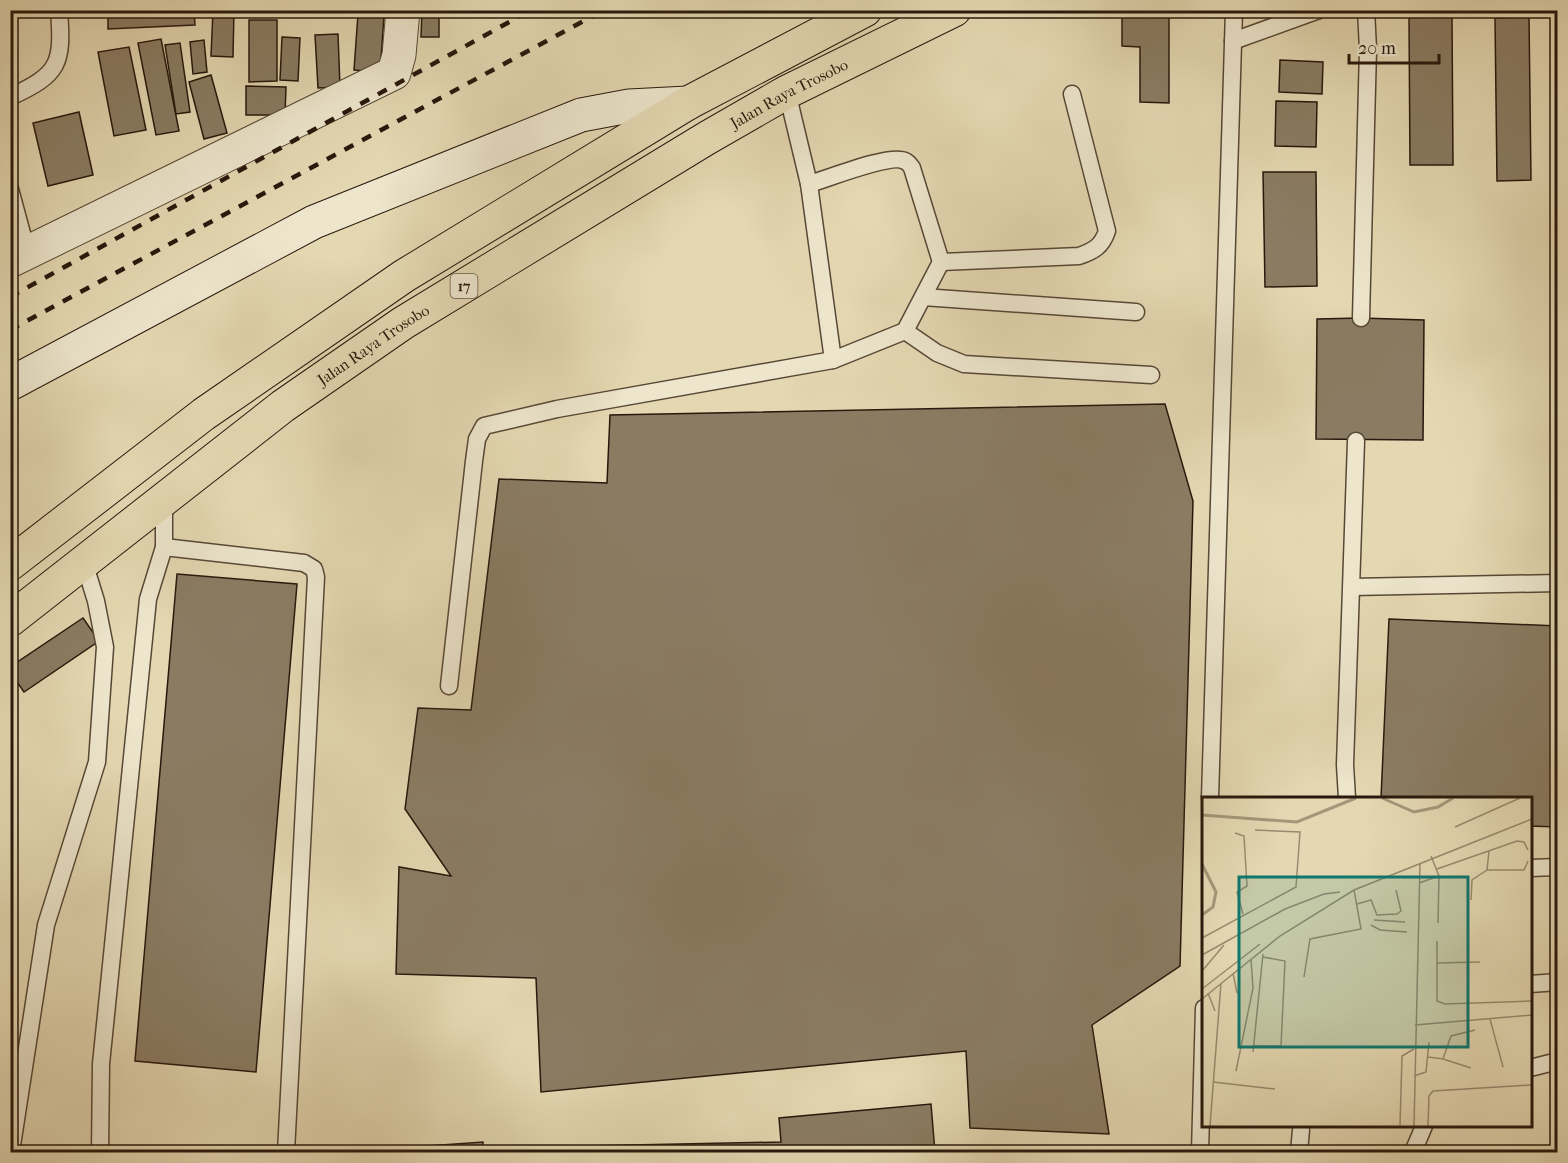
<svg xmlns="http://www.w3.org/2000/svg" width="1568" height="1163" font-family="'IM FELL French Canon',serif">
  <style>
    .building { fill: #8a7c63; stroke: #28180d; stroke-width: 1.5 }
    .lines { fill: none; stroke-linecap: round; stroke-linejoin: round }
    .lane-casing { stroke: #574836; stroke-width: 19 }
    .street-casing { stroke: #574836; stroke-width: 35 }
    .secondary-casing { stroke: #28180d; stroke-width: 35 }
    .highway-casing { stroke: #28180d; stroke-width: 35 }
    .lane { stroke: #ede6cd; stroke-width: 16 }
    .street { stroke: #ede6cd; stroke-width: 33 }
    .secondary { stroke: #ede6cd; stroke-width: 33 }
    .highway { stroke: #e4d8b2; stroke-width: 33 }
    .rail { stroke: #28180d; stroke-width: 4.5; stroke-dasharray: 10 10; stroke-linecap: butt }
    .labels { text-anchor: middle; stroke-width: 5; stroke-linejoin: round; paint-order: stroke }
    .shield { fill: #ede6cd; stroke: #635647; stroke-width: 1.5 }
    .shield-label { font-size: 15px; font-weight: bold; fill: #28180d }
    .street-label { font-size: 16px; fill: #28180d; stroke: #ede6cd }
    .inset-river { fill: none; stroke: #a4977a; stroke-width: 3 }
    .inset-road { fill: none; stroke: #998b70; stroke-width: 1.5 }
    .view { fill: #0f766e; fill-opacity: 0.15; stroke: #0f766e; stroke-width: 3 }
    .inset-edge { fill: none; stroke: #28180d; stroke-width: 3 }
  </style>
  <rect width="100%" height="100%" fill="#e4d8b2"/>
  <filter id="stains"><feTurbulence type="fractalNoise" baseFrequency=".00333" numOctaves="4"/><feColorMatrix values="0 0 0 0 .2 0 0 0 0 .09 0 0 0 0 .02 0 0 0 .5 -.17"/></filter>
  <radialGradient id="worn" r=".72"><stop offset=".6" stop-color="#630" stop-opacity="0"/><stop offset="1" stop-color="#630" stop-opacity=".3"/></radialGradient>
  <g class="building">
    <polygon points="108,10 194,10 195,25 108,29"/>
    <polygon points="213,10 234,10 233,57 211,56"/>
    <polygon points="245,10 295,10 295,15 245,13"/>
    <polygon points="422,10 439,10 439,37 421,37"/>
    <polygon points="1122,10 1169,10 1169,103 1140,102 1140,47 1122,46"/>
    <polygon points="358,14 384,16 380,72 354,70"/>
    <polygon points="1409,17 1452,17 1453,165 1410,165"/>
    <polygon points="1529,17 1531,180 1497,181 1495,18"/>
    <polygon points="249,20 277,20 277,81 249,82"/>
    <polygon points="338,34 340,87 318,88 315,35"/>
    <polygon points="282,37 300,38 298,81 280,80"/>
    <polygon points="161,39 179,131 156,135 138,43"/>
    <polygon points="204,40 207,72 193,74 190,42"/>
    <polygon points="180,43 190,112 176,114 165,45"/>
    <polygon points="129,47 146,130 114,136 98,52"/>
    <polygon points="1280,60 1323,62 1322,94 1279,92"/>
    <polygon points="211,75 227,133 204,139 189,82"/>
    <polygon points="246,86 286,87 285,115 246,115"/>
    <polygon points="1276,101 1317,102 1316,147 1275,146"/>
    <polygon points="79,112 93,175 48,186 33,123"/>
    <polygon points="1263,172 1316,172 1317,286 1265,287"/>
    <polygon points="1361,318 1424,320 1423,440 1316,439 1317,319"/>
    <polygon points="1165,404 1193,501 1180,966 1092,1025 1109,1134 970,1128 966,1051 541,1092 536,978 396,974 399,867 451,876 405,809 418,708 471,710 499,479 607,483 610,415"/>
    <polygon points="177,574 297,584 256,1072 135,1061"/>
    <polygon points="83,618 99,641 24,692 10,672 10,667"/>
    <polygon points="1389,619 1558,626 1558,827 1530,826 1530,798 1381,798"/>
    <polygon points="931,1104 935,1152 370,1152 370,1150 483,1142 483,1148 781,1142 779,1118"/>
  </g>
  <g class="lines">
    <g class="lane-casing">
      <g id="lane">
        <polyline points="1233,41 1319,10"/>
        <path d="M10 97C60 74 63 64 59 10"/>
        <path d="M809 184C827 179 891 153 905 161 908 162 910 165 912 168L941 262 1079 256C1094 251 1102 246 1107 231L1072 94"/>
        <polyline points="10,189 27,252"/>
        <polyline points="923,297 1136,312"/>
        <polyline points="1361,318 1368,49 1366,10"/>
        <polyline points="905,331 937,353 964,364 1151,375"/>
        <polyline points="833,360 905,331 941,262"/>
        <polyline points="164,547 304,563 314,569 316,577 286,1152"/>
        <polyline points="1352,587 1558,583"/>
        <polyline points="449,686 474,461 477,439 484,426 557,409 833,360 809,184 787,92"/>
        <polyline points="1210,798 1234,10"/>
        <polyline points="1347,798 1345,765 1356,441"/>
        <polyline points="1530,868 1558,867"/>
        <polyline points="1530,984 1558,982"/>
        <polyline points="1530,1068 1558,1061"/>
        <polyline points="11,1152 46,925 97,762 105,647 96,601 84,562"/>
        <polyline points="100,1152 101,1064 148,599 164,547 164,499"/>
        <polyline points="1200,1152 1204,1008"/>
        <polyline points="1299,1152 1301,1130"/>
        <polyline points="1413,1152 1424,1126"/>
      </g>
    </g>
    <g class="street-casing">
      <polyline id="street" points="10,261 394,73 399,55 403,10"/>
    </g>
    <g class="secondary-casing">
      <polyline id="secondary" points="10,384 314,222 581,115 629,106 688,103"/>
    </g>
    <g class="highway-casing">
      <g id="highway">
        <polyline points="10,564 204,414 404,276 688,103 865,10"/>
        <path id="s1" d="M10 620 283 406 403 323 707 138 787 92 954 10"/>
      </g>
    </g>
    <use href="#lane" class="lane"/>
    <use href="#street" class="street"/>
    <use href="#secondary" class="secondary"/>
    <use href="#highway" class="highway"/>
    <g class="rail">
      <polyline points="10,297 531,10"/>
      <polyline points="10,330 604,10"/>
    </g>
  </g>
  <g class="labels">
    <rect class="shield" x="450.5" y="274" width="27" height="24" rx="4.5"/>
    <g class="shield-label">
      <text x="464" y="291">17</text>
    </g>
    <g class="street-label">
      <text dy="6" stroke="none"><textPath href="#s1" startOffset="942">Jalan Raya Trosobo</textPath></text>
      <text dy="6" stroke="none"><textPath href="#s1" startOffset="456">Jalan Raya Trosobo</textPath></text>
    </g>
  </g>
  <g transform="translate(1202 797)">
    <rect width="330" height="330" fill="#e4d8b2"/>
    <path class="inset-river" d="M180 1 212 15 236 10 251 1M0 18 95 25 154 1M0 67 14 95 11 110 0 118"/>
    <path class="inset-road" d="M253 30 318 1M33 36 42 39 45 89 35 95 41 117M287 54 285 73H322L326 64M229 59 237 79 236 126M235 72 315 44 322 45 326 53M217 86 237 79M269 103 270 83 285 73M155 107 169 103 175 118 195 117 199 114 194 93M172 123 203 125M169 128 178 133 205 135M0 141 94 90 98 35 53 33M235 144V204L243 207 330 204M0 158 83 112 122 97 138 95M235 166 278 165M0 174 22 148M31 176 35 196M102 180 108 142 159 132 152 93M0 192 58 147M6 196 13 214M0 202 78 139 152 93 330 22M288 222 301 270M213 228 330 218M51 249H79L83 164 61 160M51 255 61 157M226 260 241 262 249 239 273 233M241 262 269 271M34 274 51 191 49 162M212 279 224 275 227 245M11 285 73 292M198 328 200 259 212 252M8 329 19 186M212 329 218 66M226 329 227 299 231 294 330 288"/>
    <path class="view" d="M37 80H266V250H37Z"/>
    <rect width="330" height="330" class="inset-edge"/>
  </g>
  <rect width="1568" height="1163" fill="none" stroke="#e4d8b2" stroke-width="36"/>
  <rect x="12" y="12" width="1544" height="1139" fill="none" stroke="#28180d" stroke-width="3"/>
  <rect x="18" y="18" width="1532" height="1127" fill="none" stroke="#28180d" stroke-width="1.5"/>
  <path d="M1349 54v9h90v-9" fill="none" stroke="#28180d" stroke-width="3"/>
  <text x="1358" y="54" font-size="18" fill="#28180d" stroke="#ede6cd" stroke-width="4.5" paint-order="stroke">20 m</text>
  <rect width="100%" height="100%" filter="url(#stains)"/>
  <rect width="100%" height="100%" fill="url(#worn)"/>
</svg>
